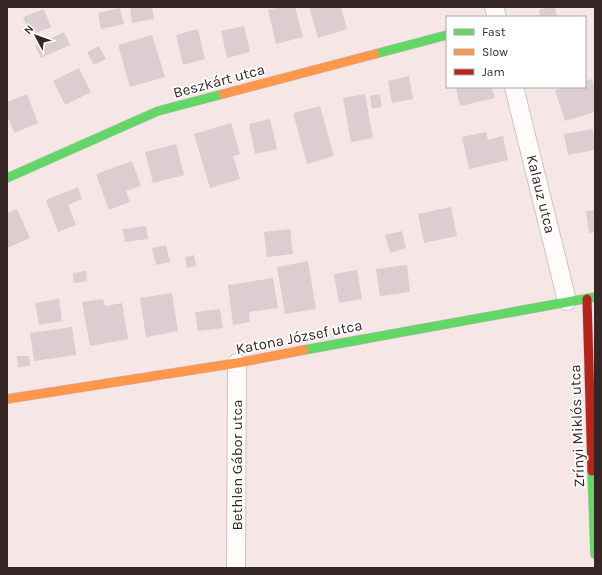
<svg xmlns="http://www.w3.org/2000/svg" width="602" height="575" font-family="Karla,sans-serif">
  <style>
    .building { fill: #dccdd0 }
    .lines { fill: none; stroke-linecap: round; stroke-linejoin: round }
    .street-casing { stroke: #d1c2c2; stroke-width: 20 }
    .fast-casing { stroke: #d1c2c2; stroke-width: 10 }
    .slow-casing { stroke: #d1c2c2; stroke-width: 10 }
    .jam-casing { stroke: #d1c2c2; stroke-width: 10 }
    .street { stroke: #fefbfb; stroke-width: 18 }
    .fast { stroke: #63d668; stroke-width: 9 }
    .slow { stroke: #ff974d; stroke-width: 9 }
    .jam { stroke: #b3261e; stroke-width: 9 }
    .labels { text-anchor: middle; stroke-width: 3.5; stroke-linejoin: round; paint-order: stroke }
    .street-label { font-size: 15px; fill: #352626; stroke: #fff }
  </style>
  <rect width="100%" height="100%" fill="#f7e6e6"/>
  <g class="building">
    <polygon points="130,7 152,7 154,19 132,23"/>
    <polygon points="280,7 295,7 303,37 276,44 268,10"/>
    <polygon points="309,7 341,7 347,29 318,38"/>
    <polygon points="549,7 555,7 557,17 540,17 539,10"/>
    <polygon points="120,8 124,24 101,29 98,13"/>
    <polygon points="44,9 51,27 30,35 23,17"/>
    <polygon points="244,26 250,52 227,58 221,31"/>
    <polygon points="198,29 205,59 183,65 176,35"/>
    <polygon points="64,32 70,45 41,58 35,46"/>
    <polygon points="152,35 165,77 130,87 118,45"/>
    <polygon points="99,46 106,59 94,65 87,52"/>
    <polygon points="79,68 91,92 65,105 53,81"/>
    <polygon points="409,76 413,99 392,103 388,81"/>
    <polygon points="592,79 595,88 595,112 565,121 555,90 566,87 585,87 585,81"/>
    <polygon points="456,87 492,87 495,98 460,106"/>
    <polygon points="27,94 38,123 14,133 7,115 7,102"/>
    <polygon points="365,94 373,138 351,142 343,98"/>
    <polygon points="380,94 382,107 372,109 370,96"/>
    <polygon points="320,106 334,156 307,164 293,113"/>
    <polygon points="270,119 277,149 255,154 249,124"/>
    <polygon points="231,123 240,154 233,156 240,179 210,188 194,134"/>
    <polygon points="593,129 595,150 568,155 564,134"/>
    <polygon points="486,132 488,140 503,136 508,160 469,169 462,137"/>
    <polygon points="176,144 184,175 153,183 145,152"/>
    <polygon points="132,161 141,186 126,191 130,202 109,210 96,174"/>
    <polygon points="78,187 82,199 68,205 76,225 58,232 46,200"/>
    <polygon points="451,207 457,236 424,243 418,214"/>
    <polygon points="17,209 30,238 7,248 7,213"/>
    <polygon points="595,210 595,232 589,233 586,211"/>
    <polygon points="146,226 148,239 125,242 123,229"/>
    <polygon points="290,229 293,254 267,257 264,232"/>
    <polygon points="402,231 406,248 390,253 385,235"/>
    <polygon points="166,245 170,262 156,265 152,248"/>
    <polygon points="194,255 196,266 187,268 185,257"/>
    <polygon points="308,261 316,309 285,314 277,267"/>
    <polygon points="407,265 410,292 380,296 376,269"/>
    <polygon points="357,270 362,299 339,303 334,274"/>
    <polygon points="86,271 87,281 74,283 73,273"/>
    <polygon points="273,278 278,308 249,312 250,322 233,325 228,285"/>
    <polygon points="172,293 178,331 146,337 140,298"/>
    <polygon points="59,299 62,321 39,325 35,303"/>
    <polygon points="103,299 105,306 122,303 128,339 90,346 82,302"/>
    <polygon points="220,309 223,328 198,331 195,312"/>
    <polygon points="72,327 76,355 34,361 30,333"/>
    <polygon points="17,356 29,356 30,366 18,367"/>
  </g>
  <g class="lines">
    <g class="street-casing">
      <g id="street">
        <polyline points="494,7 497,17"/>
        <polyline points="514,87 567,301"/>
        <polyline points="236,568 237,363"/>
      </g>
    </g>
    <g class="fast-casing">
      <g id="fast">
        <polyline points="375,54 447,35"/>
        <polyline points="7,178 158,111 223,94"/>
        <polyline points="304,350 595,297"/>
        <polyline points="592,471 595,554"/>
      </g>
    </g>
    <g class="slow-casing">
      <g id="slow">
        <polyline points="223,94 375,54"/>
        <polyline points="7,399 237,363 304,350"/>
      </g>
    </g>
    <g class="jam-casing">
      <polyline id="jam" points="587,299 592,471"/>
    </g>
    <use href="#street" class="street"/>
    <use href="#fast" class="fast"/>
    <use href="#slow" class="slow"/>
    <use href="#jam" class="jam"/>
  </g>
  <g class="labels">
    <g class="street-label">
      <text transform="translate(219 81) rotate(-15)" y="5">Beszkárt utca</text>
      <text transform="translate(541 194) rotate(76)" y="5">Kalauz utca</text>
      <text transform="translate(299 337) rotate(-11)" y="5">Katona József utca</text>
      <text transform="translate(577 426) rotate(-92)" y="5">Zrínyi Miklós utca</text>
      <text transform="translate(237 465) rotate(-90)" y="5">Bethlen Gábor utca</text>
    </g>
  </g>
  <rect width="602" height="575" fill="none" stroke="#352626" stroke-width="16"/>
  <rect x="446" y="16" width="140" height="72" fill="#ffffff" stroke="#aea8a8"/>
  <rect x="454" y="29" width="20" height="6" fill="#63d668" stroke="#aea8a8"/>
  <text x="482" y="36" font-size="12" fill="#352626">Fast</text>
  <rect x="454" y="49" width="20" height="6" fill="#ff974d" stroke="#aea8a8"/>
  <text x="482" y="56" font-size="12" fill="#352626">Slow</text>
  <rect x="454" y="69" width="20" height="6" fill="#b3261e" stroke="#aea8a8"/>
  <text x="482" y="76" font-size="12" fill="#352626">Jam</text>
  <g transform="translate(36 36) rotate(311)" stroke="#ffffff" stroke-width="3" paint-order="stroke">
  <path d="M0-3L7 15L0 10L-7 15Z" fill="#352626"/>
  <text y="-6" font-size="11" font-weight="bold" text-anchor="middle" fill="#352626">N</text>
  </g>
</svg>
